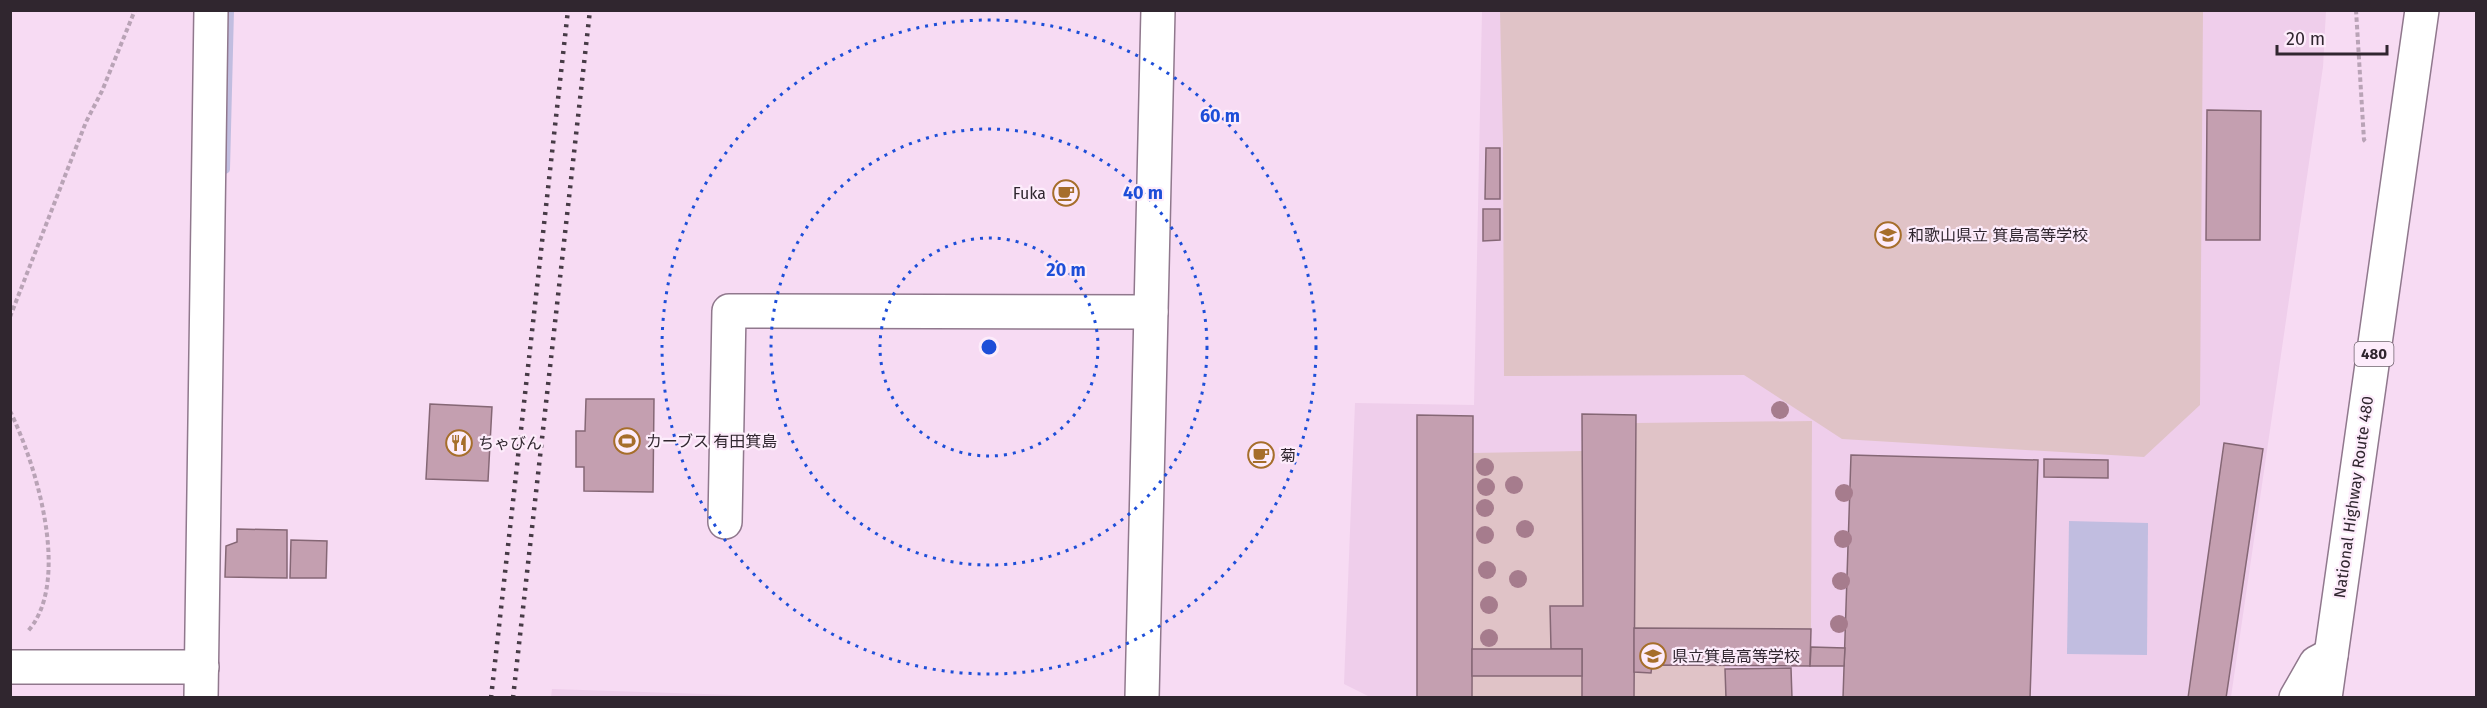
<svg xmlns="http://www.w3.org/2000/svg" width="2487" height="708" font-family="'Fira Sans','Noto Sans JP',sans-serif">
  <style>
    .built { fill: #efceeb }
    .green { fill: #e0c3c7 }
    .water { fill: #c1bde0 }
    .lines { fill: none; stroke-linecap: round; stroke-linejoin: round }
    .stream { stroke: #c1bde0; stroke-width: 10 }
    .building { fill: #c49fb0; stroke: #856775; stroke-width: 1.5 }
    .minor-casing { stroke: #90788d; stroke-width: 36 }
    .highway-casing { stroke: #90788d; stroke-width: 36 }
    .path { stroke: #b9a3b6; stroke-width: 4; stroke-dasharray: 4.5 3; stroke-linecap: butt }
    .minor { stroke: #fff; stroke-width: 33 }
    .highway { stroke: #fff; stroke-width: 33 }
    .rail { stroke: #473b46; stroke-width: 4.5; stroke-dasharray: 3 6; stroke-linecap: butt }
    .tree { fill: #a67c8d }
    .ring { fill: none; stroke: #1d4ed8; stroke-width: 3; stroke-dasharray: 3 6 }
    .labels { text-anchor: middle; stroke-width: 4.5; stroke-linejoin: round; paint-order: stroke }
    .shield { fill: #fdecfb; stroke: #6e616c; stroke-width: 1.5 }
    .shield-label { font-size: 15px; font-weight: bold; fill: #30262f }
    .poi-label { font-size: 16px; fill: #30262f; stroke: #fdecfb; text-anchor: start }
    .street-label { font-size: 16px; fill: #30262f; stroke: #fdecfb }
    .centre { fill: #1d4ed8; stroke: #fdecfb; stroke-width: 3 }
    .ring-label { font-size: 18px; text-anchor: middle; font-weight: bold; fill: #1d4ed8; stroke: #fdecfb; stroke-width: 4.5; stroke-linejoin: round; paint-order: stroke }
  </style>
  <rect width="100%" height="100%" fill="#f7dbf3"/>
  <g class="built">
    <polygon points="1482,11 2326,11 2323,67 2231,697 1372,698 1344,684 1355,403 1474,405"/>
    <polygon points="552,689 792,697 551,697"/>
  </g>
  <g class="green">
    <polygon points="1500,11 2203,11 2200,405 2144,457 1842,439 1744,375 1504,376 1503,143"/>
    <polygon points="1812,421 1811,629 1634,628 1636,423"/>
    <polygon points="1583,451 1583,606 1550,607 1551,649 1472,649 1473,453"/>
    <polygon points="1652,665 1725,665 1726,697 1634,698 1634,672 1651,673"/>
    <polygon points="1472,676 1582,676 1582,697 1472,698"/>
  </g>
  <polygon class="water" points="2069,521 2148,523 2147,655 2067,654"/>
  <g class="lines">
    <polyline class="stream" points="225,169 229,10"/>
  </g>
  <g class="building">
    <polygon points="2207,110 2261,111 2260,240 2206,240"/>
    <polygon points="1486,148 1500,148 1500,199 1485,199"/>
    <polygon points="1483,209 1500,209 1500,240 1483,241"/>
    <polygon points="586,399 654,399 653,492 584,491 584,467 576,467 576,431 585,431"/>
    <polygon points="430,404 492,407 488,481 426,479"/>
    <polygon points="1582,414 1636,415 1634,698 1582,698 1582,649 1551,649 1550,606 1583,606"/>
    <polygon points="1417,415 1473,416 1472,698 1417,698"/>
    <polygon points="2224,443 2263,449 2226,698 2188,698"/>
    <polygon points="1851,455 2038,460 2030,698 1843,698"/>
    <polygon points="2044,459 2108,460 2108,478 2044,477"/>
    <polygon points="237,529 287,530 287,578 225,577 226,546 237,542"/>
    <polygon points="291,540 327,541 326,578 290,578"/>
    <polygon points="1634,628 1811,629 1810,666 1652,665 1651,673 1634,672"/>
    <polygon points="1811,647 1845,648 1844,666 1810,666"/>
    <rect x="1472" y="649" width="110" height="27"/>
    <polygon points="1791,668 1792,698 1726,698 1725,669"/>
  </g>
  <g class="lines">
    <g class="minor-casing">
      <g id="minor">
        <polyline points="725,522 729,311 1151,312"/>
        <polyline points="10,667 202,667"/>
        <polyline points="201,698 211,10"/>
        <polyline points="1142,698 1158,10"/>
        <polyline points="2296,698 2316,663 2331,655"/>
      </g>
    </g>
    <g class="highway-casing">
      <polyline id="highway" points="2325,698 2422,10"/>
    </g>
    <g class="path">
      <polyline points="2356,10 2364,140 2367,143"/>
      <polyline points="10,317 86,122 102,91 135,10"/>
      <path d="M10 411C36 464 72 581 28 631"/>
    </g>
    <use href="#minor" class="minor"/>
    <use href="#highway" class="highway"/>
    <g class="rail">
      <polyline points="491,698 568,10"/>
      <polyline points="513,698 590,10"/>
    </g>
  </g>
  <g class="tree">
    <circle cx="1780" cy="410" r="9"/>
    <circle cx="1485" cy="467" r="9"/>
    <circle cx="1514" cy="485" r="9"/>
    <circle cx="1486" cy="487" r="9"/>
    <circle cx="1844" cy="493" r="9"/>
    <circle cx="1485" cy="508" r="9"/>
    <circle cx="1525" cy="529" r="9"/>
    <circle cx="1485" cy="535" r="9"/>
    <circle cx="1843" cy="539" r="9"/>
    <circle cx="1487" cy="570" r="9"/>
    <circle cx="1518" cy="579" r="9"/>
    <circle cx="1841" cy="581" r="9"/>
    <circle cx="1489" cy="605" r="9"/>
    <circle cx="1839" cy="624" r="9"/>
    <circle cx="1489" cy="638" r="9"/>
  </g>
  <g class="ring">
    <circle cx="989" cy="347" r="109"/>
    <circle cx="989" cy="347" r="218"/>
    <circle cx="989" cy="347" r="327"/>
  </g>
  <defs>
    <g id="cafe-ring" transform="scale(1.35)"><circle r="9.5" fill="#fdecfb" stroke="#a66e2b" stroke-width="1.5"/><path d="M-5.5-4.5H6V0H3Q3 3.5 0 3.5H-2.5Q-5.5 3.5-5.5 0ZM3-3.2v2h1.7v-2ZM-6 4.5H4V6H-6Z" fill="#a66e2b"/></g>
    <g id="school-ring" transform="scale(1.35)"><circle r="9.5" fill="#fdecfb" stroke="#a66e2b" stroke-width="1.5"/><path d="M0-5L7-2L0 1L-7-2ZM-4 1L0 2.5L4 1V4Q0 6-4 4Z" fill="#a66e2b"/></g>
    <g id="stadium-ring" transform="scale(1.35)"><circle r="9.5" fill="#fdecfb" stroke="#a66e2b" stroke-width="1.5"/><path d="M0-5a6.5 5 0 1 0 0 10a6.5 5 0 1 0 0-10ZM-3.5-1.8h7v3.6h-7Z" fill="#a66e2b"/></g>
    <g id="restaurant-ring" transform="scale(1.35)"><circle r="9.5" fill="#fdecfb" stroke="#a66e2b" stroke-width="1.5"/><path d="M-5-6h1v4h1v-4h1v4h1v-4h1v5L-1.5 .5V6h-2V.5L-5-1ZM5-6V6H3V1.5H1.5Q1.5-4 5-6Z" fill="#a66e2b"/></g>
  </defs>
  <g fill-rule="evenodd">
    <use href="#cafe-ring" x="1066" y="193"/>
    <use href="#school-ring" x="1888" y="235"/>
    <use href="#stadium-ring" x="627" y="441"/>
    <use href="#restaurant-ring" x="459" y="443"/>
    <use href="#cafe-ring" x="1261" y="455"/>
    <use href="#school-ring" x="1653" y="656"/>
  </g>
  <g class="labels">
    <rect class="shield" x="2354.5" y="342" width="39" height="24" rx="4.5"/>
    <g class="shield-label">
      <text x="2374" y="359">480</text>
    </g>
    <g class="poi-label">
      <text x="1046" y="199" text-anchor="end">Fuka</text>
      <text x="1908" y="241">和歌山県立 箕島高等学校</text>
      <text x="646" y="447">カーブス 有田箕島</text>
      <text x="478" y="449">ちゃびん</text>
      <text x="1280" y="461">菊</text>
      <text x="1672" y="662">県立箕島高等学校</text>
    </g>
    <g class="street-label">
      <text transform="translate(2353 497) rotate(-82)" y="6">National Highway Route 480</text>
    </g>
  </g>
  <circle cx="989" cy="347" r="9" class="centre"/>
  <g class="ring-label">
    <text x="1220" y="122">60 m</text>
    <text x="1143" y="199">40 m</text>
    <text x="1066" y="276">20 m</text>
  </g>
  <rect width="2487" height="708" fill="none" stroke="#30262f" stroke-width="24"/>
  <path d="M2277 45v9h110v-9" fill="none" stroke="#30262f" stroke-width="3"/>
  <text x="2286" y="45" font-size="18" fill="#30262f" stroke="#fdecfb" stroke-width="4.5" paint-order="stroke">20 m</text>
</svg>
